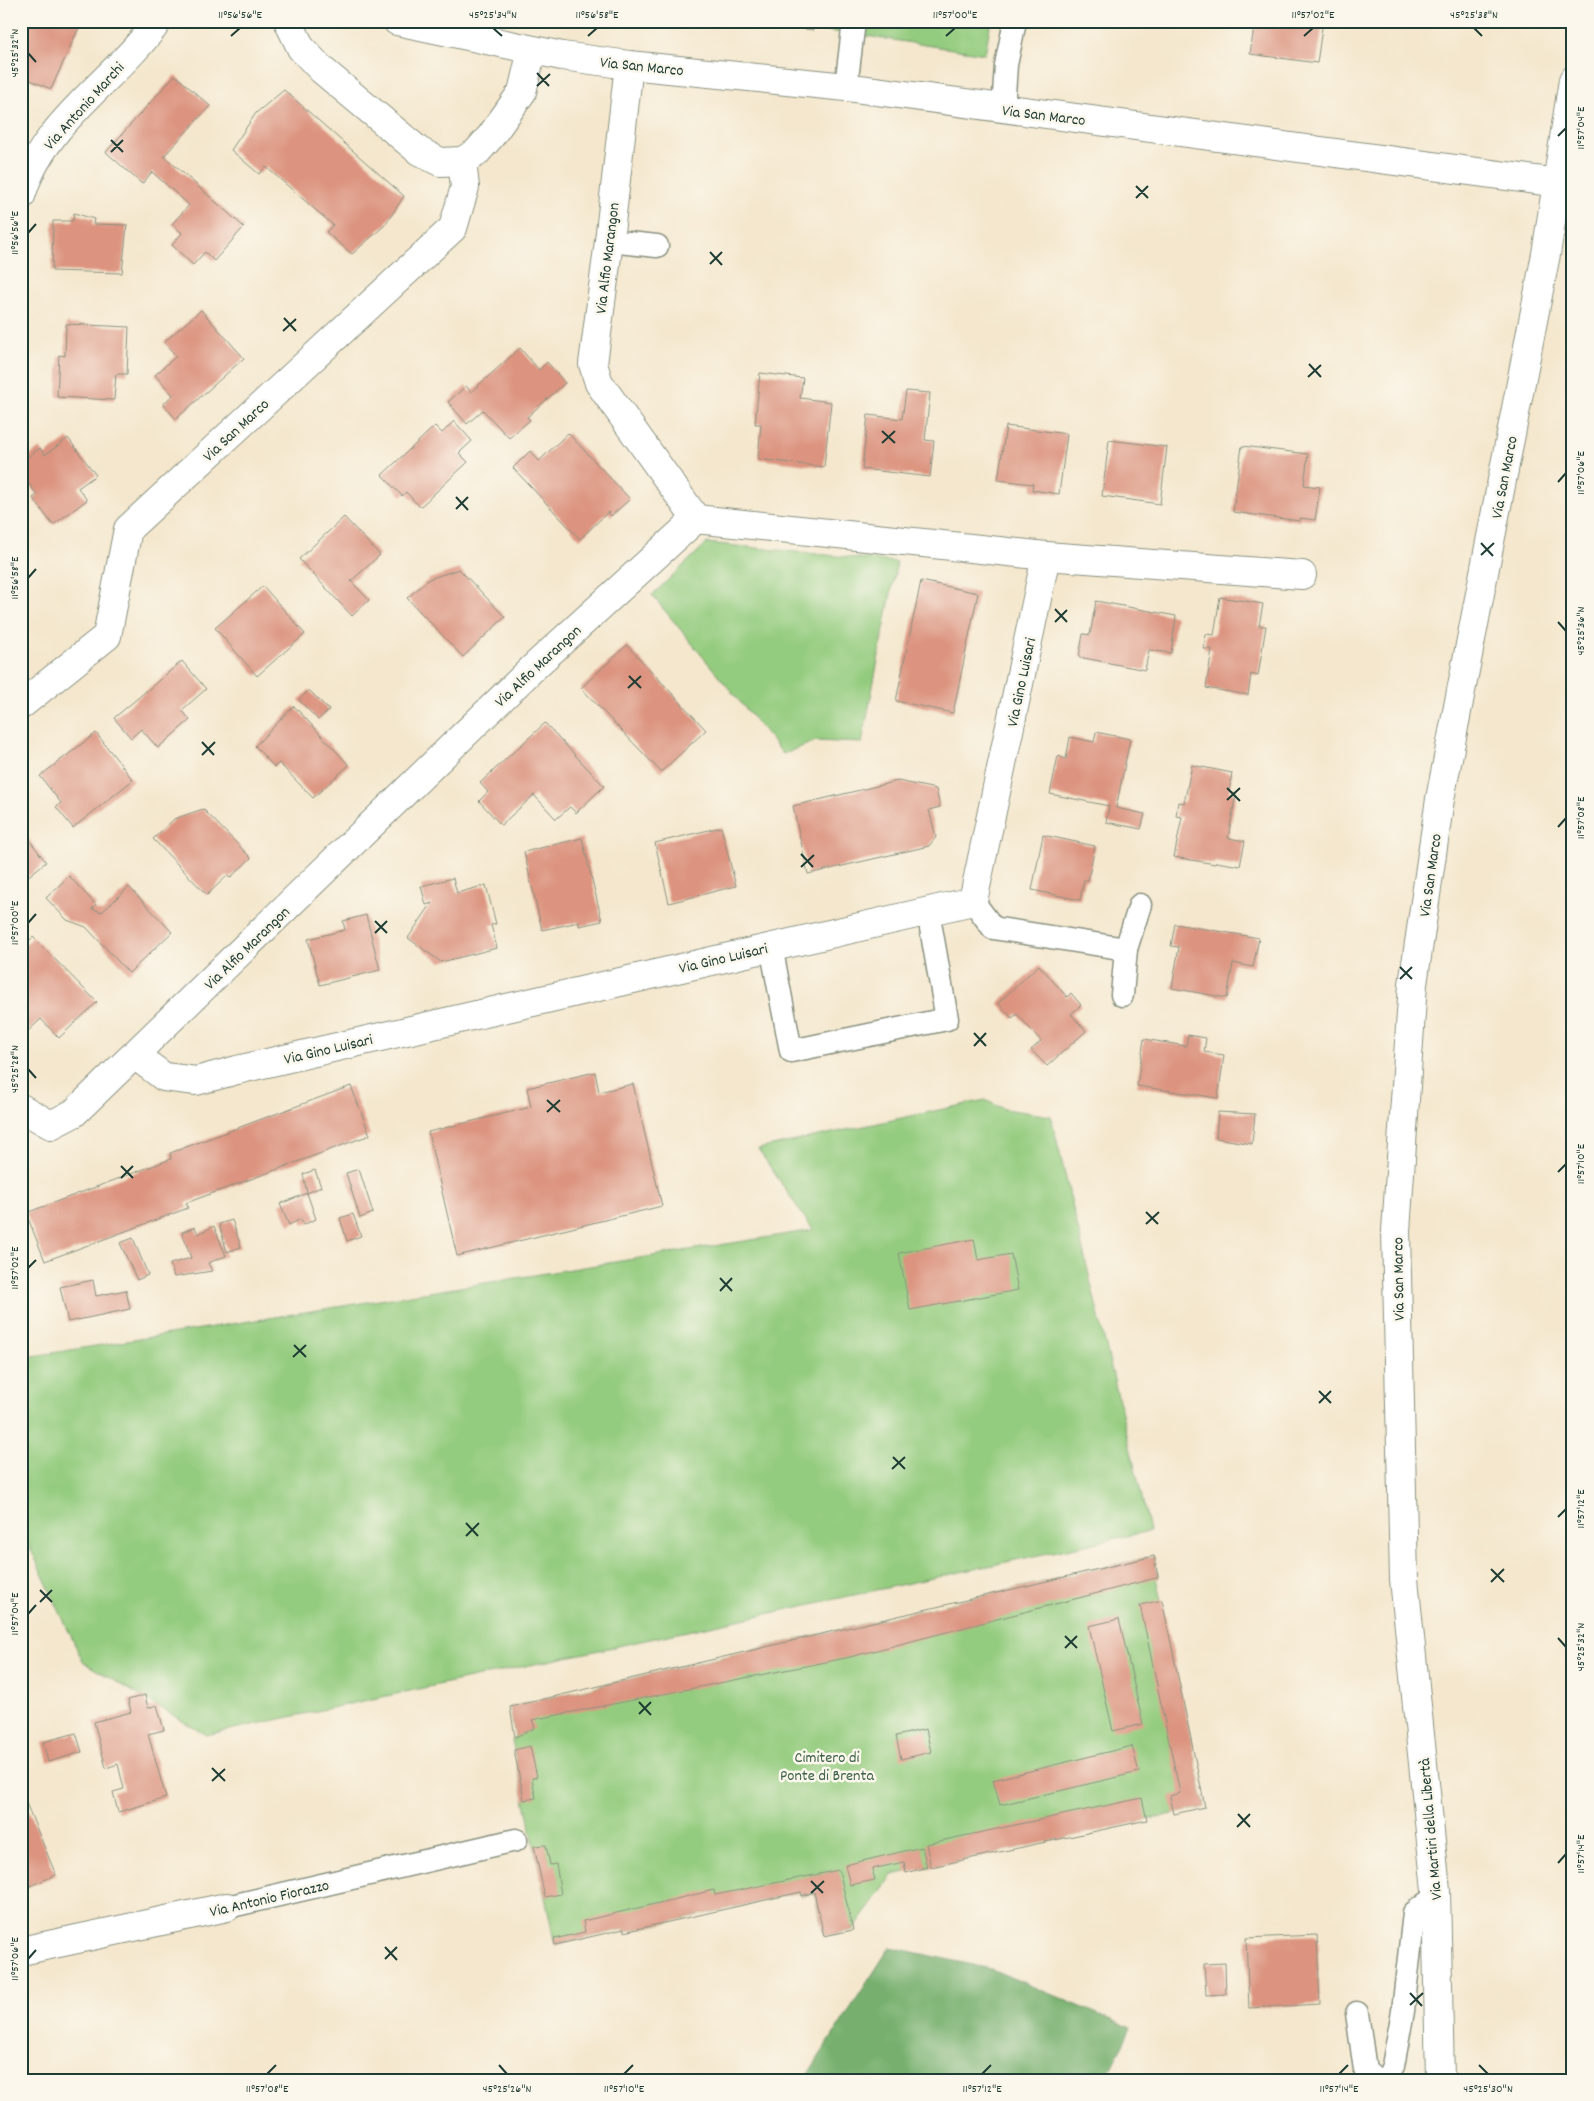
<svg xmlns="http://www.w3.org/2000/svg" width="1594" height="2101" font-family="Dekko,sans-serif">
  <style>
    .green { fill: #94cc7f; stroke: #5a845a }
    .forest { fill: #77b06e; stroke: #4b7651 }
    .building { fill: #dc9480 }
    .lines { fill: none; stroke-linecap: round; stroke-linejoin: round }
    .service-casing { stroke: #8a9280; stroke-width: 25 }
    .minor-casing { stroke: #8a9280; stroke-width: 30 }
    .secondary-casing { stroke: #8a9280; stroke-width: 30 }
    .service { stroke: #fff; stroke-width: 22 }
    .minor { stroke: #fff; stroke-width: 28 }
    .secondary { stroke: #fff; stroke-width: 28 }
    .ticks { fill: none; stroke: #1f3d34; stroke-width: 2 }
    .labels { text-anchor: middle; stroke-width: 5; stroke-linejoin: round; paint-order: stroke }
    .street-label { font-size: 16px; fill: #1f3d34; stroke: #fbf7ec }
    .park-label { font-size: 16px; fill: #3c6147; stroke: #fbf7ec }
    .neatline { fill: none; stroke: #1f3d34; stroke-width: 2 }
    .ticks-label { font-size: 12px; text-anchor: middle; fill: #1f3d34 }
  </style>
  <rect width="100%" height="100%" fill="#fbf7ec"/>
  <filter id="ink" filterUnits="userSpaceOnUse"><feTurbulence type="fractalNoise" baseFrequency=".02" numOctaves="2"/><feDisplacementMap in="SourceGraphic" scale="10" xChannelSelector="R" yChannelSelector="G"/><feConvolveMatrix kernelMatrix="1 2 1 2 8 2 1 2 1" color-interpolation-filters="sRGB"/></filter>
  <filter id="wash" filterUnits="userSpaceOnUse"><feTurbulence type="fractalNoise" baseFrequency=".0096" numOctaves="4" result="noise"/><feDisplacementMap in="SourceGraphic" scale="20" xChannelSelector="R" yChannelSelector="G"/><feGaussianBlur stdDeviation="1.12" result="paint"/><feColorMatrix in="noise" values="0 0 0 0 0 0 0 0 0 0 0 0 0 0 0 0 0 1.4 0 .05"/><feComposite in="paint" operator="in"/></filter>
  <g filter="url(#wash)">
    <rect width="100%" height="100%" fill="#f4e7cd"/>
    <g class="green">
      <polygon points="732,21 991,21 985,54 853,34"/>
      <polygon points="707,543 897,562 862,743 816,741 783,754 652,595"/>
      <polygon points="985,1100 1004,1109 1051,1116 1150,1531 206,1735 83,1662 21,1528 21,1358 813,1230 758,1149"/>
      <polygon points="1154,1556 1158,1577 1156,1578 1205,1807 892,1875 853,1930 824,1936 814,1893 802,1896 800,1892 624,1932 623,1929 555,1945 512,1741 515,1737 510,1707"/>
    </g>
    <polygon class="forest" points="890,1947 991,1969 1131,2028 1105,2080 804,2080"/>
    <g id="blocks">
      <g class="building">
        <polygon points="25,21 82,21 51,89 21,76 21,31"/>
        <polygon points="745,21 813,21 813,30"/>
        <polygon points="1255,21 1323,21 1317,63 1250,54"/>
        <polygon points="175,75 210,106 164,156 244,227 214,261 205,252 193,265 172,245 182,233 172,224 189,205 152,172 142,184 106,152"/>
        <polygon points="284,90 404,196 385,225 352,254 326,232 333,225 266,167 259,174 231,150 256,113"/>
        <polygon points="74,213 94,219 93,224 127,225 122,273 52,271 53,221 73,221"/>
        <polygon points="201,310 244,358 176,419 163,404 173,395 155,375 176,356 164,342"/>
        <polygon points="66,324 129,327 127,374 116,374 114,400 57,397 59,355 65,356"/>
        <polygon points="520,348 539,370 547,362 565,383 527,417 530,420 509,438 483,410 467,424 448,402 466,386 471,392"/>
        <polygon points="760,373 803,378 800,398 831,402 824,467 758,459 761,424 755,424"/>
        <polygon points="906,391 930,393 925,440 934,441 930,477 862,469 868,415 902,419"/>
        <polygon points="454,421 472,441 459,453 468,462 420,507 406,492 402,496 382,475 435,426 442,433"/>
        <polygon points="1006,426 1067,434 1059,494 1032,490 1033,484 998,480"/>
        <polygon points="568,433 630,499 611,516 608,512 580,539 513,468 530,451 539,461"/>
        <polygon points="68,438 96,475 78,488 87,500 53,525 33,498 37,495 21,473 21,462 40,448 45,455"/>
        <polygon points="1109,440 1167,447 1160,504 1102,496"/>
        <polygon points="1242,446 1308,454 1304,485 1320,487 1315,520 1300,518 1300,521 1233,512"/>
        <polygon points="344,517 380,555 351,581 369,600 352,616 299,559"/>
        <polygon points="459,569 505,617 463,657 407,598 429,579"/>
        <polygon points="921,581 978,593 953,713 896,701"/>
        <polygon points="263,586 305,634 257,676 215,628"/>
        <polygon points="1220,597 1263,604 1259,626 1266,626 1258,676 1251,674 1248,695 1206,688 1212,649 1204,649 1206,634 1214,635"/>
        <polygon points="1096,601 1176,616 1171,653 1149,650 1145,670 1079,657 1083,634 1090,635"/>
        <polygon points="627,645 706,730 661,772 581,688"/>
        <polygon points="182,661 206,689 182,710 190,720 158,748 141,729 131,738 114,718"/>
        <polygon points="309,690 329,710 318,720 299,700"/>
        <polygon points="294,706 349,765 313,798 279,763 274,767 255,746"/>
        <polygon points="545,723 604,786 576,813 570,807 556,819 534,795 501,825 479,801 488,792 480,783"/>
        <polygon points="1096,732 1130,739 1116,808 1145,814 1141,829 1106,822 1109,806 1050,794 1058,756 1066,759 1070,737 1094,742"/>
        <polygon points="96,733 133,780 73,828 56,807 61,803 40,776"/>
        <polygon points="1192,765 1232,773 1229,792 1236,794 1228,838 1245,841 1240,866 1216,862 1215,864 1174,857 1182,817 1176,816 1178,802 1184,803"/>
        <polygon points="898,781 936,789 940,807 929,810 936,837 929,846 808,874 793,806"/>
        <polygon points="203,809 251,858 230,878 227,876 207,895 153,839 174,819"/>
        <polygon points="721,827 736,886 669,903 655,843"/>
        <polygon points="21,829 46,862 21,882"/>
        <polygon points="1043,835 1095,846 1088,880 1084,880 1080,900 1032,890"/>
        <polygon points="582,838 602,921 579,926 579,922 542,930 524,852"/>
        <polygon points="69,876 96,905 92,909 102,912 129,887 172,932 129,973 86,927 67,920 46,898"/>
        <polygon points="453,878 457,893 486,885 496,924 491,925 497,948 441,962 408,938 432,903 426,905 421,886"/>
        <polygon points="366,915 380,970 320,985 308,939 345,930 343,921"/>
        <polygon points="1175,924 1259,938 1253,967 1233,963 1227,998 1172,988 1179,947 1171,946"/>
        <polygon points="33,937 97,1002 59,1038 41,1019 28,1031 21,1025 21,949"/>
        <polygon points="1039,965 1067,997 1071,993 1081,1005 1071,1014 1086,1031 1047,1066 1031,1050 1041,1041 1017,1014 1012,1018 998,1003"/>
        <polygon points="1188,1035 1206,1038 1204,1052 1224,1055 1218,1098 1137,1086 1144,1039 1186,1046"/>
        <polygon points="595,1072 599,1092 633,1084 662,1206 457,1256 428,1132 531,1107 527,1088"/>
        <polygon points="351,1086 370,1135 186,1203 188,1208 45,1261 26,1213 171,1159 170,1153"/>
        <polygon points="1218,1112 1255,1114 1252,1144 1216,1138"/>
        <polygon points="359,1169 373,1213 360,1218 346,1173"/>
        <polygon points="315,1170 321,1187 307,1193 316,1219 303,1225 301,1219 289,1225 280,1204 307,1193 303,1174"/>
        <polygon points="353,1214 361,1236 347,1241 340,1218"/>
        <polygon points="232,1220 241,1247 227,1252 219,1224"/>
        <polygon points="214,1226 226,1256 208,1263 212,1271 174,1277 170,1264 191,1258 182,1232 195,1227 198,1234"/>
        <polygon points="133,1238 148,1275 137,1280 120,1243"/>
        <polygon points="974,1239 978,1260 1011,1254 1018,1290 910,1310 899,1253"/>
        <polygon points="93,1280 96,1296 126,1290 130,1309 68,1322 60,1287"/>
        <polygon points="1154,1556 1158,1577 1156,1578 846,1658 532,1720 535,1728 515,1737 510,1707"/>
        <polygon points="1162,1600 1205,1807 1174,1814 1170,1796 1180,1793 1140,1605"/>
        <polygon points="1119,1619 1143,1724 1113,1731 1089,1626"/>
        <polygon points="145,1695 148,1708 157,1705 164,1730 148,1734 166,1798 118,1812 113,1792 124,1789 118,1764 106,1768 94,1722 131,1712 128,1700"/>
        <polygon points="926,1729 931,1752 901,1759 896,1736"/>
        <polygon points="76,1733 82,1752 48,1762 43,1742"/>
        <polygon points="530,1746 537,1777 532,1778 536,1798 524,1800 514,1750"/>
        <polygon points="1132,1746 1139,1772 1000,1805 993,1780"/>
        <polygon points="21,1791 56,1875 21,1890"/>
        <polygon points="1142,1798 1147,1820 931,1867 926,1844"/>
        <polygon points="546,1845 550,1865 556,1864 561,1894 545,1897 534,1846"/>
        <polygon points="922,1847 927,1867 906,1873 904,1862 872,1869 875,1880 850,1885 845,1865"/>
        <polygon points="839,1870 853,1930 824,1936 814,1892 802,1896 801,1892 624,1932 624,1929 555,1945 554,1939 585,1932 583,1921 714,1890 715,1895"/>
        <polygon points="1317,1935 1320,2004 1249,2008 1246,1938"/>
        <polygon points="1225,1963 1226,1994 1206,1995 1204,1964"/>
      </g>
    </g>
  </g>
  <g filter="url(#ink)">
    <use href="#blocks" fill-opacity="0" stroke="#8a9280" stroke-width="1"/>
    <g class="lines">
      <g class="service-casing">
        <g id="service">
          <polyline points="846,87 854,21"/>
          <polyline points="1003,109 1006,65 1015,21"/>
          <polyline points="609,241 657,246"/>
          <polyline points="973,901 993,928 1126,949 1122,995"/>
          <polyline points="771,946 791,1051 947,1019 928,911"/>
          <polyline points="1126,949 1140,905"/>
          <polyline points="227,1907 516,1840"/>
          <polyline points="1357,2013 1365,2070 1377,2080"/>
          <polyline points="1379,2080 1388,2077 1393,2066 1403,2011 1414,1913 1436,1896"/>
        </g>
      </g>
      <g class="minor-casing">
        <g id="minor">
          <polyline points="288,21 301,48 322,70 419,151 440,162 462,161 476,153 491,136 522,92 532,50"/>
          <path d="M21 196C42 122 115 81 158 21"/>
          <polyline points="1046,556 1302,575"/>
          <polyline points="21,705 107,636 128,529 453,228 465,187 462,161"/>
          <polyline points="135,1055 164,1077 196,1081 237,1070 973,901 1046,556 696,519"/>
          <polyline points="21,1108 51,1125 74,1113 536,665 696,519 599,383 593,364 609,241 629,65"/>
          <polyline points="21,1951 227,1907"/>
          <polyline points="1440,2080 1436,1890 1404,1579 1396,1231 1413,984 1440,799 1546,254 1573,80"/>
        </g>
      </g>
      <g class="secondary-casing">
        <polyline id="secondary" points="397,21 562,56 629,65 846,87 1573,185"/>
      </g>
      <use href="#service" class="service"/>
      <use href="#minor" class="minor"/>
      <use href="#secondary" class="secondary"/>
    </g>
  </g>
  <path class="ticks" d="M493 28 502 36M1474 28 1482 36M231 36 240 28M588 36 597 28M946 36 955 28M1304 36 1313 28M28 53 36 62M537 73 549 86M537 86 550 74M1558 136 1566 128M111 140 123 152M111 152 123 140M1136 186 1148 198M1136 198 1148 186M28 233 36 224M710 252 722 265M710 264 722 252M284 318 296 331M283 331 296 319M1309 364 1321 377M1308 377 1321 365M882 431 895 443M882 443 895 431M1558 482 1566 473M456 497 468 510M456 509 468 497M1481 543 1493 556M1481 555 1494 543M28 578 36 569M1055 609 1067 622M1055 622 1067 610M1558 622 1566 631M629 676 641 688M628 688 641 676M202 742 214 755M202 755 215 742M1227 788 1240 801M1227 800 1240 788M1558 827 1566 818M801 854 813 867M801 867 814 855M375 921 387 933M28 923 36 914M375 933 387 921M1400 967 1412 979M1400 979 1412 967M974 1033 986 1046M974 1046 986 1033M28 1069 36 1078M547 1100 560 1112M547 1112 560 1100M121 1166 133 1178M1558 1172 1566 1164M121 1178 133 1166M1146 1212 1158 1224M1146 1224 1159 1212M28 1268 36 1260M720 1278 732 1291M720 1291 732 1278M294 1345 306 1357M293 1357 306 1345M1319 1391 1331 1403M1319 1403 1331 1391M893 1457 905 1469M892 1469 905 1457M1558 1517 1566 1509M466 1523 478 1536M466 1536 479 1523M1491 1569 1504 1582M1491 1582 1504 1569M40 1590 52 1602M40 1602 52 1590M28 1614 36 1605M1065 1636 1077 1648M1558 1638 1566 1647M1065 1648 1077 1636M639 1702 651 1715M639 1714 651 1702M212 1768 225 1781M212 1781 225 1769M1238 1814 1250 1827M1237 1827 1250 1814M1558 1863 1566 1854M811 1881 823 1893M811 1893 824 1881M385 1947 397 1960M28 1959 36 1950M385 1959 397 1947M1410 1993 1422 2006M1410 2005 1423 1993M499 2065 507 2074M1479 2065 1488 2074M267 2074 276 2065M624 2074 633 2065M982 2074 991 2065M1339 2074 1348 2065"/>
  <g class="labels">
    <g class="street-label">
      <text transform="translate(642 65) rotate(6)" y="6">Via San Marco</text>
      <text transform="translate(83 105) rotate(-48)" y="6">Via Antonio Marchi</text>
      <text transform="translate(1044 114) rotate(7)" y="6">Via San Marco</text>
      <text transform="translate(606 258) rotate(-83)" y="6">Via Alfio Marangon</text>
      <text transform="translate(235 429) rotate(-43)" y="6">Via San Marco</text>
      <text transform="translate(1503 477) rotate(-79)" y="6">Via San Marco</text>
      <text transform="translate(537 665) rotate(-43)" y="6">Via Alfio Marangon</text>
      <text transform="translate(1020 682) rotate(-78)" y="6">Via Gino Luisari</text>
      <text transform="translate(1429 875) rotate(-82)" y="6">Via San Marco</text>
      <text transform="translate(246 947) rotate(-44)" y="6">Via Alfio Marangon</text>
      <text transform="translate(723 957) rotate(-13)" y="6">Via Gino Luisari</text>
      <text transform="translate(328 1048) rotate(-13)" y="6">Via Gino Luisari</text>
      <text transform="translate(1397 1279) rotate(-91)" y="6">Via San Marco</text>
      <text transform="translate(1429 1829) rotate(-95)" y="6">Via Martiri della Libertà</text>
      <text transform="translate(269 1897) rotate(-13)" y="6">Via Antonio Fiorazzo</text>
    </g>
    <g class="park-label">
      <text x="827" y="1762">Cimitero di<tspan x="827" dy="18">Ponte di Brenta</tspan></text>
    </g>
  </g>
  <rect width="1594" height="2101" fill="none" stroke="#fbf7ec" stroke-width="55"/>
  <rect x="28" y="28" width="1538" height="2046" class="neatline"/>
  <g class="ticks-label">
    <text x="240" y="18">11°56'56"E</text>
    <text x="493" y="18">45°25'34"N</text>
    <text x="597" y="18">11°56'58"E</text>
    <text x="955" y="18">11°57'00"E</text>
    <text x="1313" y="18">11°57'02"E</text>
    <text x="1474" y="18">45°25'38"N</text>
    <text transform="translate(14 53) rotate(-90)" y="4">45°25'32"N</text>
    <text transform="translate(1580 128) rotate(-90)" y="4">11°57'04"E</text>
    <text transform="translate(14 233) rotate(-90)" y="4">11°56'56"E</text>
    <text transform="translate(1580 473) rotate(-90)" y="4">11°57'06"E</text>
    <text transform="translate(14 578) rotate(-90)" y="4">11°56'58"E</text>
    <text transform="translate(1580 631) rotate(-90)" y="4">45°25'36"N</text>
    <text transform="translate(1580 818) rotate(-90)" y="4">11°57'08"E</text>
    <text transform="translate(14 923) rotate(-90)" y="4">11°57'00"E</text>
    <text transform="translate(14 1069) rotate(-90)" y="4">45°25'28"N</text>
    <text transform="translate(1580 1164) rotate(-90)" y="4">11°57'10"E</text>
    <text transform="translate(14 1268) rotate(-90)" y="4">11°57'02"E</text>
    <text transform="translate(1580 1509) rotate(-90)" y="4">11°57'12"E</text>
    <text transform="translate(14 1614) rotate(-90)" y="4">11°57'04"E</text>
    <text transform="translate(1580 1647) rotate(-90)" y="4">45°25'32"N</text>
    <text transform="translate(1580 1854) rotate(-90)" y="4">11°57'14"E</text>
    <text transform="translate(14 1959) rotate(-90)" y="4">11°57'06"E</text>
    <text x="267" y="2092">11°57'08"E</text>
    <text x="507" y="2092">45°25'26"N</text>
    <text x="624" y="2092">11°57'10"E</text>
    <text x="982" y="2092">11°57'12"E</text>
    <text x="1339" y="2092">11°57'14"E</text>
    <text x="1488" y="2092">45°25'30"N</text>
  </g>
</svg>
